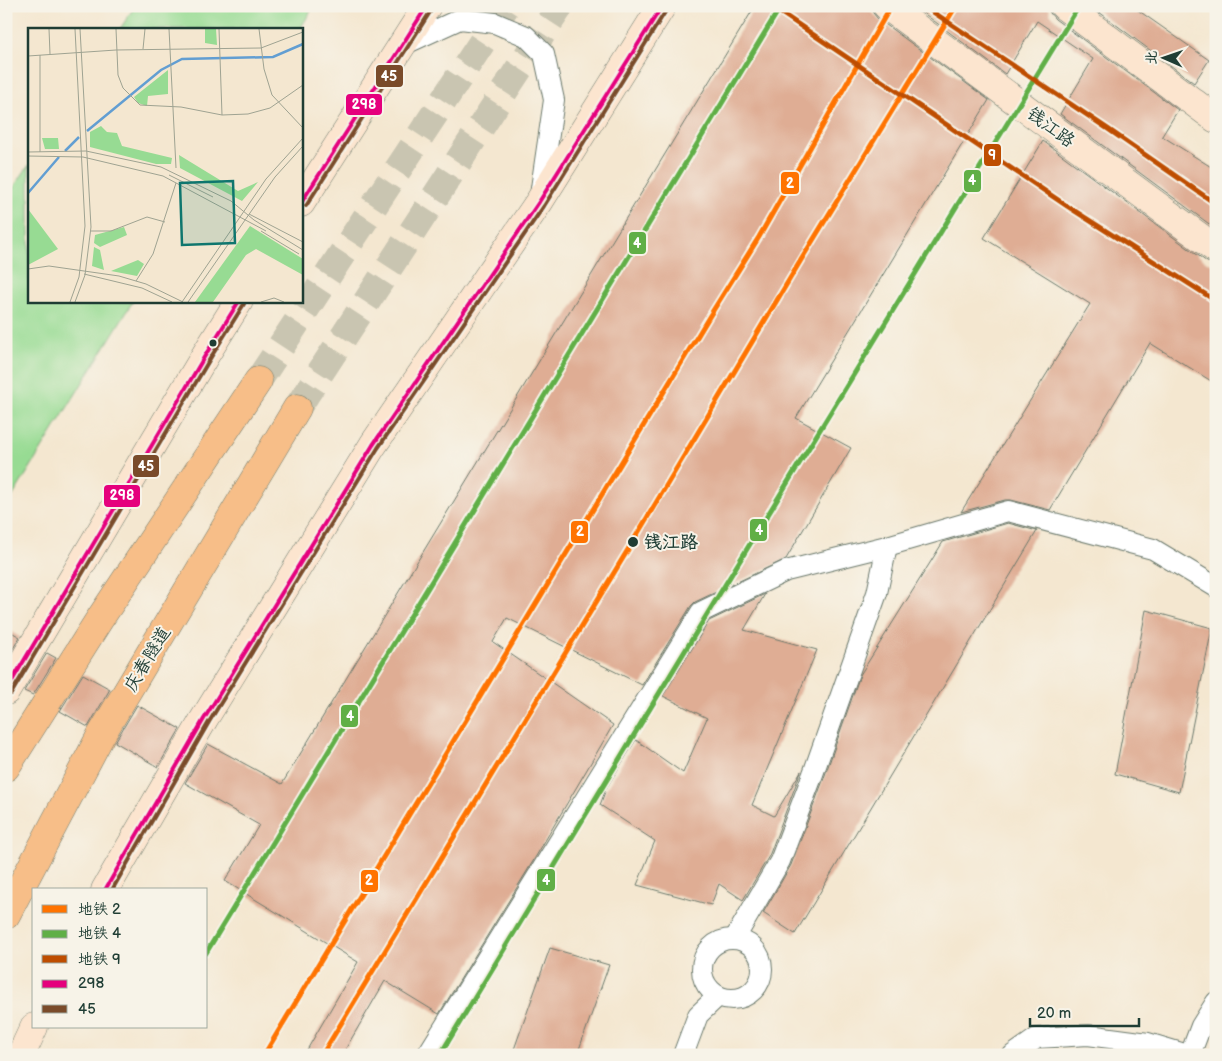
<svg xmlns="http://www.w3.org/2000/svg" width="1222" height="1061" font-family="'Balsamiq Sans','LXGW WenKai TC',sans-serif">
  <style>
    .green { fill: #97db93; stroke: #5b8c64 }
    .building { fill: #dfad94 }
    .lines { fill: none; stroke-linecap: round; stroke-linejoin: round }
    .primary-tunnel { stroke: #c9c5b1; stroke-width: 28; stroke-dasharray: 28 14; stroke-linecap: butt }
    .lane-casing { stroke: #6a786b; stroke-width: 22 }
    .secondary-casing { stroke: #6a786b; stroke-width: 29 }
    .primary-casing { stroke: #6a786b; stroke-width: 29 }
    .lane { stroke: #fff; stroke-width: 20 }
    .secondary { stroke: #fce5cf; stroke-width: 28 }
    .primary { stroke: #f7be88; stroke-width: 28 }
    .bus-1-casing { stroke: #f7f3e8; stroke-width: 8 }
    .bus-2-casing { stroke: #f7f3e8; stroke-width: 8 }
    .bus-1 { stroke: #e5007d; stroke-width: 4 }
    .bus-2 { stroke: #7a4b2a; stroke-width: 4 }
    .metro-1-casing { stroke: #f7f3e8; stroke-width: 9 }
    .metro-2-casing { stroke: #f7f3e8; stroke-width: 9 }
    .metro-3-casing { stroke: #f7f3e8; stroke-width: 9 }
    .metro-1 { stroke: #ff7300; stroke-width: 5 }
    .metro-2 { stroke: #60af46; stroke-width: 5 }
    .metro-3 { stroke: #be4d00; stroke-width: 5 }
    .bus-dot { fill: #1f3d34; stroke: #f7f3e8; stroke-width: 2 }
    .labels { text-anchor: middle; stroke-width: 4; stroke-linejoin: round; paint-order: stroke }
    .street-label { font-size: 18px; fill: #1f3d34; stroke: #f7f3e8 }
    .stop-label { font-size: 18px; font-weight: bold; fill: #1f3d34; stroke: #f7f3e8; text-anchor: start }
    .inset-river { fill: none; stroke: #629ed2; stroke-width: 2.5 }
    .inset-road { fill: none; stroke: #9fa392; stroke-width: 1 }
    .view { fill: #0f766e; fill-opacity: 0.15; stroke: #0f766e; stroke-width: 2.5 }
    .inset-edge { fill: none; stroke: #1f3d34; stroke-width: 2.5 }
    .line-badge { stroke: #f7f3e8; stroke-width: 2 }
    .badge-label { font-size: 14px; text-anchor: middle; font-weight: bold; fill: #fff }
  </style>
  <rect width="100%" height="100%" fill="#f7f3e8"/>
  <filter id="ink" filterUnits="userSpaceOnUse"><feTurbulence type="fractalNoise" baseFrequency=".02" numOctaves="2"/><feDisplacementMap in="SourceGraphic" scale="10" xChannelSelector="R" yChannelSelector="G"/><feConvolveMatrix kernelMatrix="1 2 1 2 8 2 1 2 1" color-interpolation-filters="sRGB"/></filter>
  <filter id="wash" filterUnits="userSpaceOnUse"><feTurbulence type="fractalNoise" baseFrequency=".0096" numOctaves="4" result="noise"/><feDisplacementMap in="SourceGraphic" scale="20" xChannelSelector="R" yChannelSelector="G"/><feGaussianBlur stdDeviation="1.12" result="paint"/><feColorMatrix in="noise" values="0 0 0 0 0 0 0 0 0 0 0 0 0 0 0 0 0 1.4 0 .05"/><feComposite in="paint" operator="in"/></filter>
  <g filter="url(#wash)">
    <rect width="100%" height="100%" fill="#f4e7d0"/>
    <g class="green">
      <polygon points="135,6 314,6 300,29 120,29"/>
      <polygon points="29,165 29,301 133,301 6,507 6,198"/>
    </g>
    <g id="blocks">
      <g class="building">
        <polygon points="755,6 872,6 873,13 878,19 989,100 796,418 851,448 786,559 695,602 691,606 642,685 507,618 493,642 613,725 532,863 439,1014 385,981 342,1055 304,1055 358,962 225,881 259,825 185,783 208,744 282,784"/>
        <polygon points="914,6 1049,6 1050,13 1055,19 1178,110 1162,136 1216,170 1216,229 1060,114 1093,59 1037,21 1005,74"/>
        <polygon points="1091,6 1132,6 1209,60 1194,83"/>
        <polygon points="1043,141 1207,262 1216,264 1216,384 1150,343 1050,510 1011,500 1005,500 961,512 1090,304 984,238"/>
        <polygon points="1008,523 1037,531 795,934 763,913 791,865 824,778 860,675 943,542"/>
        <polygon points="765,594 744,630 817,650 752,805 774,816 801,771 769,856 743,900 719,884 711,905 637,885 655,841 600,805 606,789 636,740 683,773 707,718 663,696 709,621"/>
        <polygon points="1146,610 1212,628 1179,792 1115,774"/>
        <polygon points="6,629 20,637 6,660"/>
        <polygon points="47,653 56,658 33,695 24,691"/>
        <polygon points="83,674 110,689 88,727 60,711"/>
        <polygon points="137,705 180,729 158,767 115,742"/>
        <polygon points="550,948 609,965 577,1055 512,1055"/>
      </g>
    </g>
  </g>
  <g filter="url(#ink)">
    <use href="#blocks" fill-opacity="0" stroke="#6a786b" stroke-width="1"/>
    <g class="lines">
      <g class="primary-tunnel">
        <polyline points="258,381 506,6"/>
        <polyline points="297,408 560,6"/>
      </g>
      <g class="lane-casing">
        <g id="lane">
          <polyline points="401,46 460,19 495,23 526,36 544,54 554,100 540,195"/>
          <polyline points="735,938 780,861 813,774 877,593 887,546"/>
          <circle cx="732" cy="969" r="30"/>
          <polyline points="427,1055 701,612 786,571 887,546 1008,511 1153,549 1216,587"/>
          <polyline points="683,1055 698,1015 718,996"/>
          <polyline points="1013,1055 1037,1038 1088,1035 1148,1043 1188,1055"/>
          <polyline points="1190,1055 1201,1026 1216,1002"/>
        </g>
      </g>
      <g class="secondary-casing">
        <g id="secondary">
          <polyline points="887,6 1216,249"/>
          <polyline points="1064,6 1216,119"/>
          <polyline points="301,203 427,6"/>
          <polyline points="6,691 206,354 239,301"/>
          <polyline points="105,890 204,719 373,445 539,202 662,6"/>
          <polyline points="21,1055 34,1027"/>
        </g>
      </g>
      <g class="primary-casing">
        <g id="primary">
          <polyline points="6,767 99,620 258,381"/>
          <polyline points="6,915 101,735 297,408"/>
        </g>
      </g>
      <use href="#lane" class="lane"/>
      <use href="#secondary" class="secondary"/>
      <use href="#primary" class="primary"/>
      <g class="bus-1-casing">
        <g id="bus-1">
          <polyline points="301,203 427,6"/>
          <polyline points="6,691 206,354 239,301"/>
          <polyline points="105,890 204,719 373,445 539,202 662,6"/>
        </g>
      </g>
      <g class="bus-2-casing">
        <g id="bus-2">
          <polyline points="306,206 432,9"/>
          <polyline points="11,694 211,357 244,304"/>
          <polyline points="112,890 209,722 378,448 544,206 667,9"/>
        </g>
      </g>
      <use href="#bus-1" class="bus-1"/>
      <use href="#bus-2" class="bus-2"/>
      <g class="metro-1-casing">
        <g id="metro-1">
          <polyline points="264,1055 709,317 759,237 891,6"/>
          <polyline points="322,1055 632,543 801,260 956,6"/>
        </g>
      </g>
      <g class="metro-2-casing">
        <g id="metro-2">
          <polyline points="206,953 781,6"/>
          <polyline points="440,1055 717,598 1079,6"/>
        </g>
      </g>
      <g class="metro-3-casing">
        <g id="metro-3">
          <polyline points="771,6 1067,206 1216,301"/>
          <polyline points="924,6 1108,129 1216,204"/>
        </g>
      </g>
      <use href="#metro-1" class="metro-1"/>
      <use href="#metro-2" class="metro-2"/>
      <use href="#metro-3" class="metro-3"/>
    </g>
  </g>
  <g class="bus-dot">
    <circle cx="213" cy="343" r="4.5"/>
    <circle cx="633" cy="542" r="6"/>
  </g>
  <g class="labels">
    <g class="street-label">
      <text transform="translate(1051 127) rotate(36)" y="6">钱江路</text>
      <text transform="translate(147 659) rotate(-59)" y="6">庆春隧道</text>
    </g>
    <g class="stop-label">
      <text x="644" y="548">钱江路</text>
    </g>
  </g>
  <g transform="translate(28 28)">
    <rect width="275" height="275" fill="#f4e7d0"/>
    <path d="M177 1H188L189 17 177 15ZM140 42V66L120 68 119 78 110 75 106 69ZM73 98 79 104 89 105 94 118 144 130 143 136H128L62 119V104ZM14 110H30L31 121H17ZM151 127 210 163 230 154 214 173 152 140ZM0 181 30 221 0 237ZM222 198 275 231V247L228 221 218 227 185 274H167ZM96 199 99 207 72 219 66 215 67 207ZM66 219 72 222 76 242 64 238ZM110 232 116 236 109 248 83 243Z" fill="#97db93"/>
    <path class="inset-river" d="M59 103 133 42 154 31 245 29 275 16M37 123 51 109M0 165 31 129"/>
    <path class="inset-road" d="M21 1 22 26M88 1 90 47 95 60 112 77 153 79 194 87 220 86 242 80 275 57M141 1 148 140M191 1 194 87M231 1 236 41 244 67 275 100M115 21 117 1M0 28 88 22 233 20 275 4M0 124 58 123 133 139 203 173 226 192 275 222M12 124V27M0 128 55 129 135 148 238 203M141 147 185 169M221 186 275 214M63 203H83L119 189 137 194M233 203 271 226M0 241 21 238 91 248 118 256 155 274M56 246 114 260 144 274M108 253 125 226 148 155M42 274 51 249 57 198 47 1M47 274 57 247 63 199 52 1M154 274 238 151 275 110M160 274 247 149 275 118M233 274 246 270 256 274"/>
    <path class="view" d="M205 153 207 215 154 217 152 155Z"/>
    <rect width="275" height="275" class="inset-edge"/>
  </g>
  <g class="line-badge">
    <rect x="375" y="64" width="29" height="24" rx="5" fill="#7a4b2a"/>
    <rect x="345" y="93" width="38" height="23" rx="5" fill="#e5007d"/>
    <rect x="983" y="143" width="19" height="24" rx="5" fill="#be4d00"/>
    <rect x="963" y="169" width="19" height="24" rx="5" fill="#60af46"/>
    <rect x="780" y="171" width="20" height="24" rx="5" fill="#ff7300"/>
    <rect x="628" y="231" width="19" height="24" rx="5" fill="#60af46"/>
    <rect x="132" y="454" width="28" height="24" rx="5" fill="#7a4b2a"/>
    <rect x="103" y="484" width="38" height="24" rx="5" fill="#e5007d"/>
    <rect x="749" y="518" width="19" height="24" rx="5" fill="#60af46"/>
    <rect x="570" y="520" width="19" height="24" rx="5" fill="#ff7300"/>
    <rect x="340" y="704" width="19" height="24" rx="5" fill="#60af46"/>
    <rect x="536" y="868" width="20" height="24" rx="5" fill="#60af46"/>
    <rect x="360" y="869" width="19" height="24" rx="5" fill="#ff7300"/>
  </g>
  <g class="badge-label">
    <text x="389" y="81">45</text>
    <text x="364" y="109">298</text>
    <text x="992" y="160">9</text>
    <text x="972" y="185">4</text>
    <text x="790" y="188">2</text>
    <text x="637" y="248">4</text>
    <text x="146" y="471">45</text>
    <text x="122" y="500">298</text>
    <text x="759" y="535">4</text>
    <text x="580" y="536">2</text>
    <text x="350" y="721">4</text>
    <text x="546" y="885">4</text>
    <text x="369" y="885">2</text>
  </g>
  <rect width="1222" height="1061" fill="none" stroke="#f7f3e8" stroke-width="25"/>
  <rect x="32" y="888" width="175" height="140" fill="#f7f3e8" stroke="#a1aaa0"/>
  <rect x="42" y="905" width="25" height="8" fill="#ff7300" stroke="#a1aaa0"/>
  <text x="78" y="914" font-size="15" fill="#1f3d34">地铁 2</text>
  <rect x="42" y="930" width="25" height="8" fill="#60af46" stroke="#a1aaa0"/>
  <text x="78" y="938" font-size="15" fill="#1f3d34">地铁 4</text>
  <rect x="42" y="955" width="25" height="8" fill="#be4d00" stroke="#a1aaa0"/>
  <text x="78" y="964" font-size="15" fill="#1f3d34">地铁 9</text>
  <rect x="42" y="980" width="25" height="8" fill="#e5007d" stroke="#a1aaa0"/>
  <text x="78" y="988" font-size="15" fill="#1f3d34">298</text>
  <rect x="42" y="1005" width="25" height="8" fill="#7a4b2a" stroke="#a1aaa0"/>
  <text x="78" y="1014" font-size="15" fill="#1f3d34">45</text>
  <g transform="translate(1164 58) rotate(272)" stroke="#f7f3e8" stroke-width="4" paint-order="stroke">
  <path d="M0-4L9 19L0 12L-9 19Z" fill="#1f3d34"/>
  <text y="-8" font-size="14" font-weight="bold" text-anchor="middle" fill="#1f3d34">北</text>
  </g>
  <path d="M1030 1018v8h109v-8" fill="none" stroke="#1f3d34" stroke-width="2.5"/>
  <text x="1037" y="1018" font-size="15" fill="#1f3d34" stroke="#f7f3e8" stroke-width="4" paint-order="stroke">20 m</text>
</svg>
